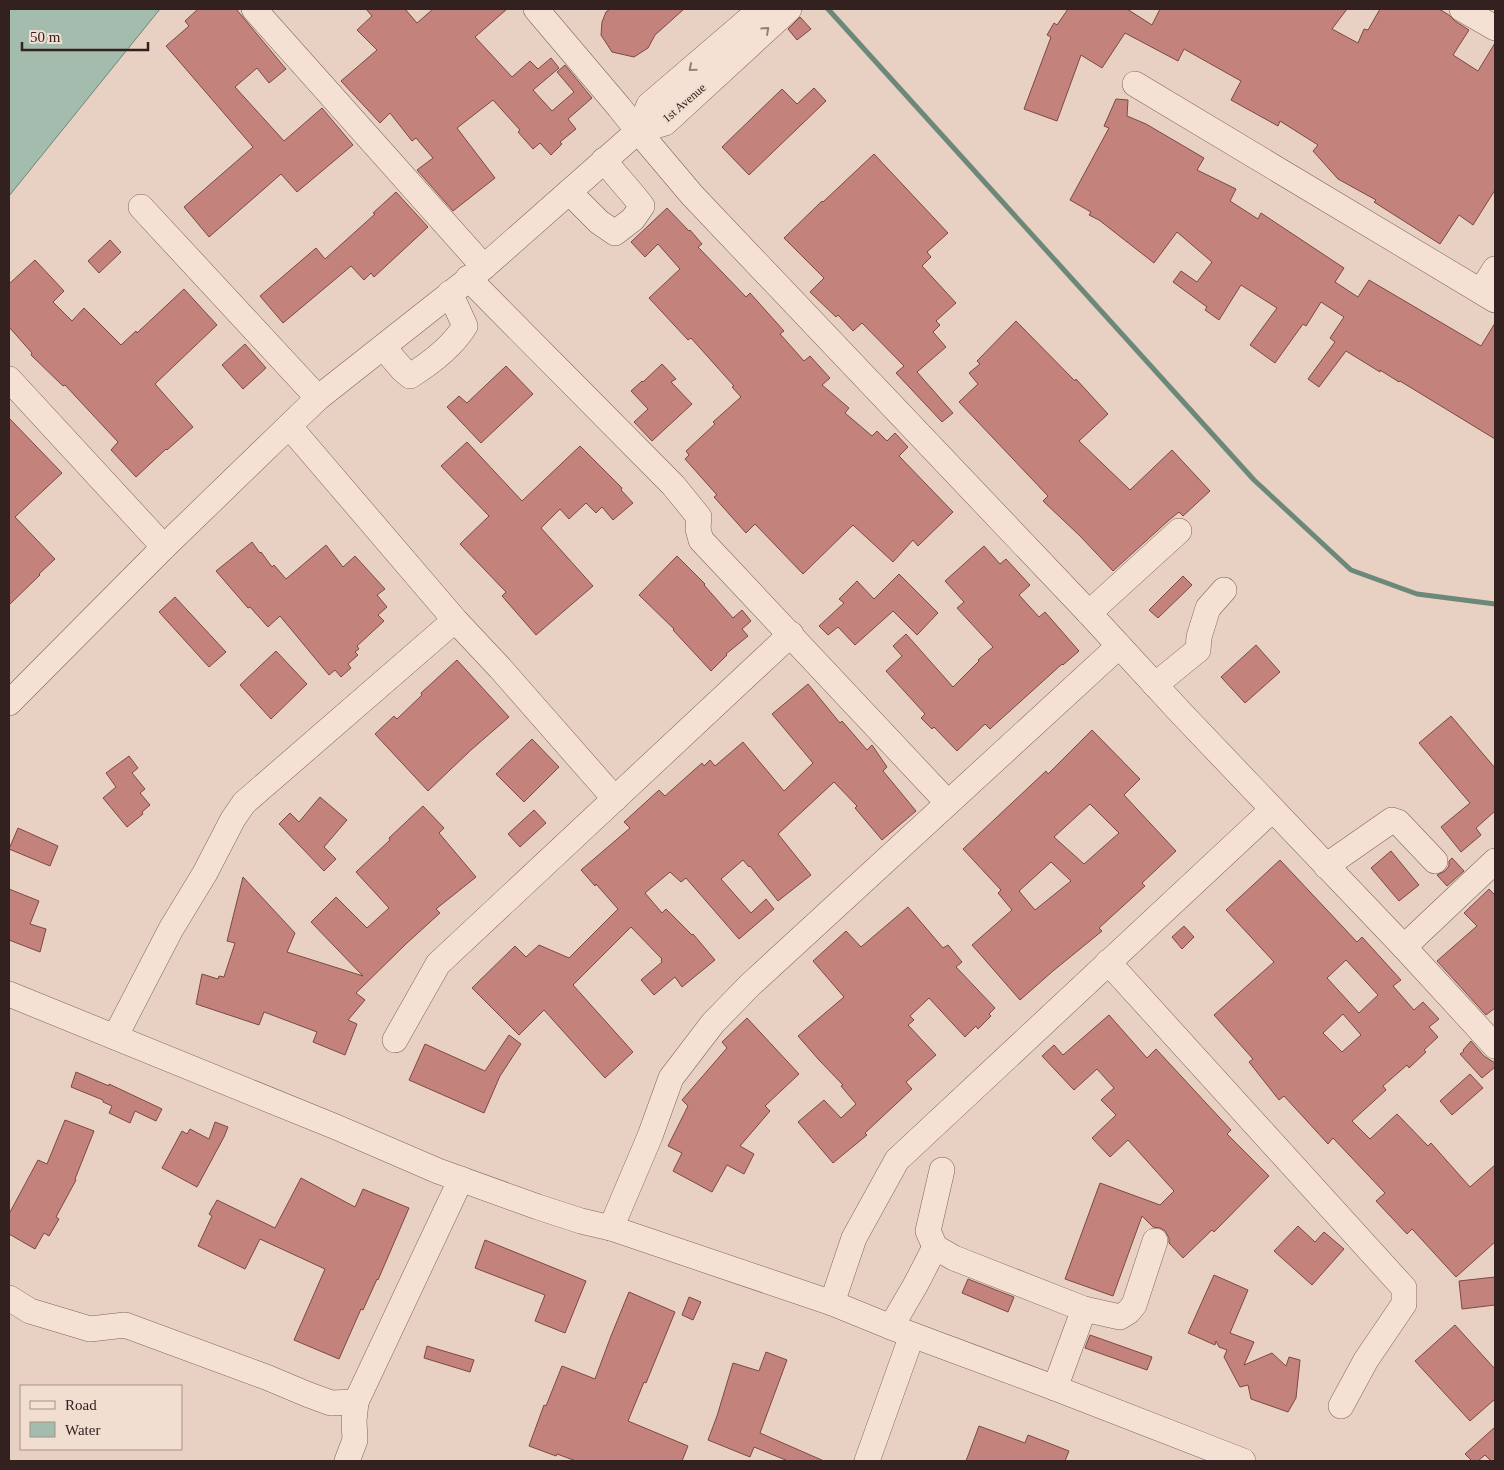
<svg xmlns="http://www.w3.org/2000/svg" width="1504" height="1470" font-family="Georgia,serif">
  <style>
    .water { fill: #a4bcad; stroke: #6c8879 }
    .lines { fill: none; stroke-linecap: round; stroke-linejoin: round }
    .stream { stroke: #6c8879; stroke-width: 5 }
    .building { fill: #c3837c; stroke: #7d4844; fill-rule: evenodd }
    .minor-casing { stroke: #80635b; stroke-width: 26 }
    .minor { stroke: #f4e1d4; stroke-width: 25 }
    .oneway { stroke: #938179 }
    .labels { text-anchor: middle; stroke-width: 4.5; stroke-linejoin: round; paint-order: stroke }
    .street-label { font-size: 12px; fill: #32211e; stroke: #f1ded1 }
  </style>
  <rect width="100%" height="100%" fill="#e8d1c2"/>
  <polygon class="water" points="9,9 160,9 9,196"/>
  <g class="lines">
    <polyline class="stream" points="828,9 1254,480 1351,570 1417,594 1495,604"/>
  </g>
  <g class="building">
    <polygon points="198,9 236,9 286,69 269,83 257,68 235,87 284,141 322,108 353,145 297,192 281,174 209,237 184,207 253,147 166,46 189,26 185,21"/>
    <polygon points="366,9 405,9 417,23 433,9 507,9 475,37 512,77 530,61 538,69 551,58 559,68 533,90 552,111 574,92 557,72 565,65 592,98 568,119 576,129 560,142 562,144 551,155 540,143 533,149 518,132 520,130 493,100 457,128 495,178 453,211 417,170 433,158 416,138 412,141 390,113 380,123 341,81 377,50 357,30 372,16"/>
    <polygon points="610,9 684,9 655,35 648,48 634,57 612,52 601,35 602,22 606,12"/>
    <polygon points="1068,9 1127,9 1152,25 1160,9 1347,9 1332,29 1358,43 1364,29 1368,30 1380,9 1439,9 1449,15 1455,21 1469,30 1453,55 1478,71 1495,43 1495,190 1473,225 1459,215 1440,244 1374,202 1376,200 1338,179 1313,151 1318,145 1280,121 1278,126 1231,100 1241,81 1184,49 1178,61 1125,33 1102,68 1081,55 1057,121 1024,109 1051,37 1047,35 1054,23 1057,25"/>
    <polygon points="800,17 811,29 797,40 788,29"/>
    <polygon points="814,88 826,101 749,175 722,147 782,89 797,104"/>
    <polygon points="1116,99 1128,100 1127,116 1146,124 1204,158 1197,170 1236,189 1230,201 1258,219 1261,213 1344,268 1335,282 1358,297 1369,280 1481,346 1495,323 1495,439 1400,381 1399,382 1380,370 1380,372 1346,351 1319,387 1308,379 1335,342 1330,338 1344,317 1321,302 1306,326 1303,324 1275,363 1250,345 1277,308 1241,285 1219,320 1205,310 1207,307 1173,282 1181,271 1197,282 1212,262 1177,232 1154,263 1099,220 1089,215 1091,212 1070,200 1109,128 1104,126"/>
    <polygon points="874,154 948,233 927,252 931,257 922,266 956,303 936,321 940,325 933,332 946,347 917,372 953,413 942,422 896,373 904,366 862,323 853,331 838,315 836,317 810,292 824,278 784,238 822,201 823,202"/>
    <polygon points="396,192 428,227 374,277 371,273 364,280 351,266 283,323 260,296 316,248 325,259 375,214 373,213"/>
    <polygon points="667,208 689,231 690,230 702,244 698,247 746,297 750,293 784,331 780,334 804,361 810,356 830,378 822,385 849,408 845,413 872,436 877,431 887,441 895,433 908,447 899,456 953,512 918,546 913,540 893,562 853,525 803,574 755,524 746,533 714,497 717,495 685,459 689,455 686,451 715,424 713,422 741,397 732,387 734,386 691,338 688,340 649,298 680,269 658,244 645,257 631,242"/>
    <polygon points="110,240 121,252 99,273 88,261"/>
    <polygon points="35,260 64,291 53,302 72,321 84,308 121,345 136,331 137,333 184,289 217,325 155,384 193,427 167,450 166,449 136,477 111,450 118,442 65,385 63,386 31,355 32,353 9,327 9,284"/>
    <polygon points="1016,321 1075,381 1076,379 1108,414 1079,441 1130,490 1172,450 1210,491 1183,516 1179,512 1169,520 1113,571 1080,536 1043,501 1048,496 959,402 978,384 969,373 980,364 977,361"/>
    <polygon points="245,344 266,368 243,389 222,365"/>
    <polygon points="662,364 676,379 671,382 692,404 652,441 634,422 648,409 631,391 642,381 643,382"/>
    <polygon points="506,366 533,394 481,443 447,407 459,396 467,403"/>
    <polygon points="9,418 62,473 15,517 55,559 39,574 40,575 9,605"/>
    <polygon points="467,442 522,501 580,446 622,488 621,490 633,503 613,520 602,507 596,513 586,503 569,519 560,509 541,528 593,586 536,635 502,596 506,592 460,544 489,516 441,466"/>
    <polygon points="252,542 260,553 261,552 272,567 274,565 286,579 326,545 343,567 355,556 385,589 377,595 387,607 378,615 384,621 357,646 359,649 355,652 358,655 348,664 351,668 341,677 335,670 329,675 280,616 268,627 250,607 248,608 216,571"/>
    <polygon points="984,546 1000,564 1006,559 1030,585 1019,595 1039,617 1045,612 1079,651 1063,665 1062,664 990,729 985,724 957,751 934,727 932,729 921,718 925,714 886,671 902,656 893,646 906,634 953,687 979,661 978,660 993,647 957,608 964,602 945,581"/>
    <polygon points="677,556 705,584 704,585 733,618 742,610 751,621 742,629 748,636 726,654 727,655 711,671 673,630 674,629 639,595"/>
    <polygon points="899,574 938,613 917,635 893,611 855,645 838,627 828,635 819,626 844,603 839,599 857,581 874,599"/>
    <polygon points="1183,576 1192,585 1158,618 1149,610"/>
    <polygon points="175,597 226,652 209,667 159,612"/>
    <polygon points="1256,645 1280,672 1245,703 1221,677"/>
    <polygon points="276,651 307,684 271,719 240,685"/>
    <polygon points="457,660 509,717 471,750 428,791 375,734 394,716 397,719 422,695 421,693"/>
    <polygon points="808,684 840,723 842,721 867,750 872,745 887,767 883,771 916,811 882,840 855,808 857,806 834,782 778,834 811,875 778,901 750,866 749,867 743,860 721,879 751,913 766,899 774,909 739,939 686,878 681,882 670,872 645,893 662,913 666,909 692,935 693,934 715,960 682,987 675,977 654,995 641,980 662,962 661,960 662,959 631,927 573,985 633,1052 605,1078 544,1010 519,1035 472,988 515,946 526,957 539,945 569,958 618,909 596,884 595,886 581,870 630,828 624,822 659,790 665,796 702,763 704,766 710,760 715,766 743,742 784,791 813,763 772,714"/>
    <polygon points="1451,716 1495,768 1495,811 1476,828 1481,835 1461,852 1441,827 1470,803 1419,743"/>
    <path d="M1092 730 1140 779 1124 795 1176 851 1142 883 1145 886 1099 928 1102 931 1053 971 1020 1000 972 945 1012 910 998 893 1001 890 963 849 1046 771 1048 774ZM1090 804 1119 833 1084 864 1054 837ZM1051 862 1071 881 1035 910 1019 891Z"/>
    <polygon points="532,739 559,767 524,802 496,774"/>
    <polygon points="129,756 138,768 132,773 145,789 140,793 150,805 142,812 143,814 127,827 103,798 116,787 106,773"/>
    <polygon points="320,797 347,820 324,847 336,859 324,871 279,824 290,813 299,822"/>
    <polygon points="423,806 444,828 439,833 476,877 436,909 440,913 407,943 356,993 365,1000 348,1020 357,1024 345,1055 313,1042 317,1032 264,1012 259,1025 196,1004 202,974 218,979 219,976 224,977 235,943 227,941 243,877 295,933 287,952 363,976 311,922 336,897 367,928 389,908 356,872 390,840 389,838"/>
    <polygon points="534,810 546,823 520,847 508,834"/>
    <polygon points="18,828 58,846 50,866 9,849"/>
    <polygon points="1391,851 1419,885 1399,901 1371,868"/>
    <polygon points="1452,858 1464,871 1447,886 1437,875 1445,871 1449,866 1449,861"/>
    <path d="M1280 860 1357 942 1362 937 1401 980 1393 986 1414 1010 1423 1002 1439 1019 1429 1027 1438 1037 1424 1050 1426 1052 1409 1068 1407 1065 1383 1086 1386 1090 1352 1121 1370 1139 1397 1114 1428 1146 1431 1143 1470 1187 1495 1165V1242L1456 1277 1412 1229 1407 1234 1376 1201 1385 1193 1333 1138 1328 1144 1284 1096 1279 1100 1249 1062 1253 1059 1214 1015 1274 962 1226 910ZM1346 960 1378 995 1359 1013 1327 978ZM1343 1014 1361 1035 1342 1052 1323 1033Z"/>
    <polygon points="9,889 39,901 30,924 46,929 40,952 9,940"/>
    <polygon points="1489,889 1495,895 1495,1008 1486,1015 1437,961 1477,926 1464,913"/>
    <polygon points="908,907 943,948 948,945 962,962 956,967 995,1008 989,1014 991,1016 978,1029 976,1026 965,1037 929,998 910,1016 914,1020 908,1025 936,1055 906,1082 912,1089 865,1133 867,1135 833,1163 798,1122 824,1100 841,1118 856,1104 841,1086 843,1085 819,1060 798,1036 844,997 813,961 846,931 861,947"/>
    <polygon points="1184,926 1194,937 1182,949 1172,937"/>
    <polygon points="1109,1015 1147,1058 1156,1049 1231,1130 1227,1134 1269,1176 1214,1232 1212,1230 1183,1258 1169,1243 1169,1238 1165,1231 1160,1228 1153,1227 1142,1216 1113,1296 1065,1279 1100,1183 1160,1205 1174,1191 1128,1140 1110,1157 1092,1138 1116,1115 1101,1100 1114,1088 1097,1069 1074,1090 1042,1056 1054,1045 1063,1055"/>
    <polygon points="747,1018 799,1074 765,1106 770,1111 740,1146 754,1154 744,1174 727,1165 712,1192 673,1171 682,1153 668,1146 688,1106 682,1100 727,1048 722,1042"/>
    <polygon points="509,1035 521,1044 500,1076 484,1113 409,1080 425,1044 485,1071"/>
    <polygon points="1471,1041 1484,1056 1495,1063 1495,1067 1482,1078 1460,1054 1464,1051 1463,1050"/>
    <polygon points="76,1072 109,1086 109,1084 162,1109 156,1121 135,1111 130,1123 109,1113 112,1106 103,1102 103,1100 71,1087"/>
    <polygon points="1470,1074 1483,1088 1452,1115 1440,1101"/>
    <polygon points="65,1120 94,1131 75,1179 76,1180 56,1217 59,1219 49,1236 44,1233 35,1249 9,1234 9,1214 38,1160 47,1164"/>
    <polygon points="215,1122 228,1127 224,1137 197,1187 162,1168 182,1131 187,1134 190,1129 209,1139"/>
    <polygon points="301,1178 355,1207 363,1189 409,1208 378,1280 377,1279 363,1310 361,1309 339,1359 294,1340 325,1269 260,1239 245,1269 198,1246 212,1216 209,1214 217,1200 275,1228"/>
    <polygon points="1298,1226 1315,1242 1324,1232 1344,1249 1312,1285 1274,1251"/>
    <polygon points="485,1240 586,1281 565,1333 535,1321 545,1295 475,1268"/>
    <polygon points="1214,1275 1248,1290 1230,1333 1254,1342 1244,1365 1272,1353 1286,1366 1289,1357 1300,1360 1296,1398 1288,1412 1251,1399 1248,1385 1240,1387 1224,1357 1227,1350 1219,1347 1216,1341 1215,1345 1188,1333"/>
    <polygon points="1495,1277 1495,1305 1462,1309 1459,1281"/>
    <polygon points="968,1279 1014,1297 1008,1312 962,1293"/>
    <polygon points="629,1292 675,1312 646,1383 644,1382 628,1421 688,1446 682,1461 576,1461 557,1454 556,1456 529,1446 544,1405 546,1406 562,1366 595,1379 611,1336"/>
    <polygon points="689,1297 701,1302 693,1320 682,1315"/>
    <polygon points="1455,1325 1495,1369 1495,1399 1470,1421 1415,1361"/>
    <polygon points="1090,1335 1152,1357 1147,1370 1085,1348"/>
    <polygon points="427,1346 474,1360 470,1372 424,1358"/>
    <polygon points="766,1352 787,1360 760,1433 824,1461 788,1461 754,1447 750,1457 708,1440 717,1416 733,1363 759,1371"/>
    <polygon points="979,1426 1025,1443 1028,1435 1069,1451 1065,1461 966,1461"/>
    <polygon points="1495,1427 1495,1461 1491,1461 1485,1455 1478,1461 1472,1461 1465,1454"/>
  </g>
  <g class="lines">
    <g class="minor-casing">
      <g id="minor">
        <polyline points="254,9 484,267"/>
        <polyline points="536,9 619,107 638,131 692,195 1089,613 1181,713 1404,947 1495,1046"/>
        <polyline points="1462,9 1495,28"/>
        <polyline points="1135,84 1495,300"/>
        <polyline points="638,131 649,105 761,9"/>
        <path d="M569 192 599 222 615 233 633 219 642 206C630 190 616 176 604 160"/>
        <polyline points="141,207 318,398"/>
        <polyline points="468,278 673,485 699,517 698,529 701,540 948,803"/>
        <polyline points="1481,291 1495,269"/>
        <path d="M383 347 402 369 410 376C431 363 452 347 465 326L450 293"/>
        <polyline points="9,379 164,547"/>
        <polyline points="1089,613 1179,531"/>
        <polyline points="1155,685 1198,650 1199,637 1208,608 1224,590"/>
        <polyline points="9,703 164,547 289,426"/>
        <polyline points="615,799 500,668 455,620 289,426 318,398 484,267 638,131 665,123 789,9"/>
        <polyline points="1326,866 1392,820 1398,822 1435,861"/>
        <polyline points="1404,947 1495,861"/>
        <polyline points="1108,962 1404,1288 1404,1304 1366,1360 1341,1406"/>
        <polyline points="9,994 336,1127 438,1171 538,1207 581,1221 611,1228 832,1303 891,1327 1055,1388 1243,1461"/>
        <polyline points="115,1037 171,929 205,873 233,819 244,803 455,620"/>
        <polyline points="395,1040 438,964 791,634"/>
        <polyline points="942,1170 928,1231 935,1247 954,1258 1084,1309 1120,1317 1128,1312 1134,1305 1155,1241"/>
        <polyline points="611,1228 650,1136 671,1078 713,1023 750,985 1119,646"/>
        <polyline points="9,1298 30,1311 90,1329 125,1325 266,1377 309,1395 331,1403 356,1402"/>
        <polyline points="832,1303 854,1238 897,1160 1272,810"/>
        <polyline points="891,1327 916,1284 935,1247"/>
        <polyline points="1055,1388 1084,1309"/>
        <polyline points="347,1461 355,1440 354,1421 356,1402 461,1179"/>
        <polyline points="867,1461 912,1335"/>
      </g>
    </g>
    <use href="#minor" class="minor"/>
  </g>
  <defs><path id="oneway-chevron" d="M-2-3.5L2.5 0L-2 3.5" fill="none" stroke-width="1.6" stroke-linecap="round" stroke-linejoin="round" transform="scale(1.25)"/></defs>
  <g class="oneway">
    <use href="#oneway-chevron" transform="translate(766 30) rotate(-42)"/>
    <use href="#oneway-chevron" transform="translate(692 68) rotate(140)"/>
  </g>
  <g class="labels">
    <g class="street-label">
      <text transform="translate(684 103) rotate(-41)" y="4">1st Avenue</text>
    </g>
  </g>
  <rect width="1504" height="1470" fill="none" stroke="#32211e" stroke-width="20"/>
  <rect x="20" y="1385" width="162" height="65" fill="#f1ded1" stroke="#a59289"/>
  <rect x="30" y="1401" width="25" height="8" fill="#f4e1d4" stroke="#a59289"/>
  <text x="65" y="1410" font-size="15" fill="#32211e">Road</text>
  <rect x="30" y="1422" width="25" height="15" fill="#a4bcad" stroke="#a59289"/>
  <text x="65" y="1435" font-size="15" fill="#32211e">Water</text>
  <path d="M22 42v8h126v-8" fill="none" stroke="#32211e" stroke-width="2.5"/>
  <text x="30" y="42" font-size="15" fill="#32211e" stroke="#f1ded1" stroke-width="4" paint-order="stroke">50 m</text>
</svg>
